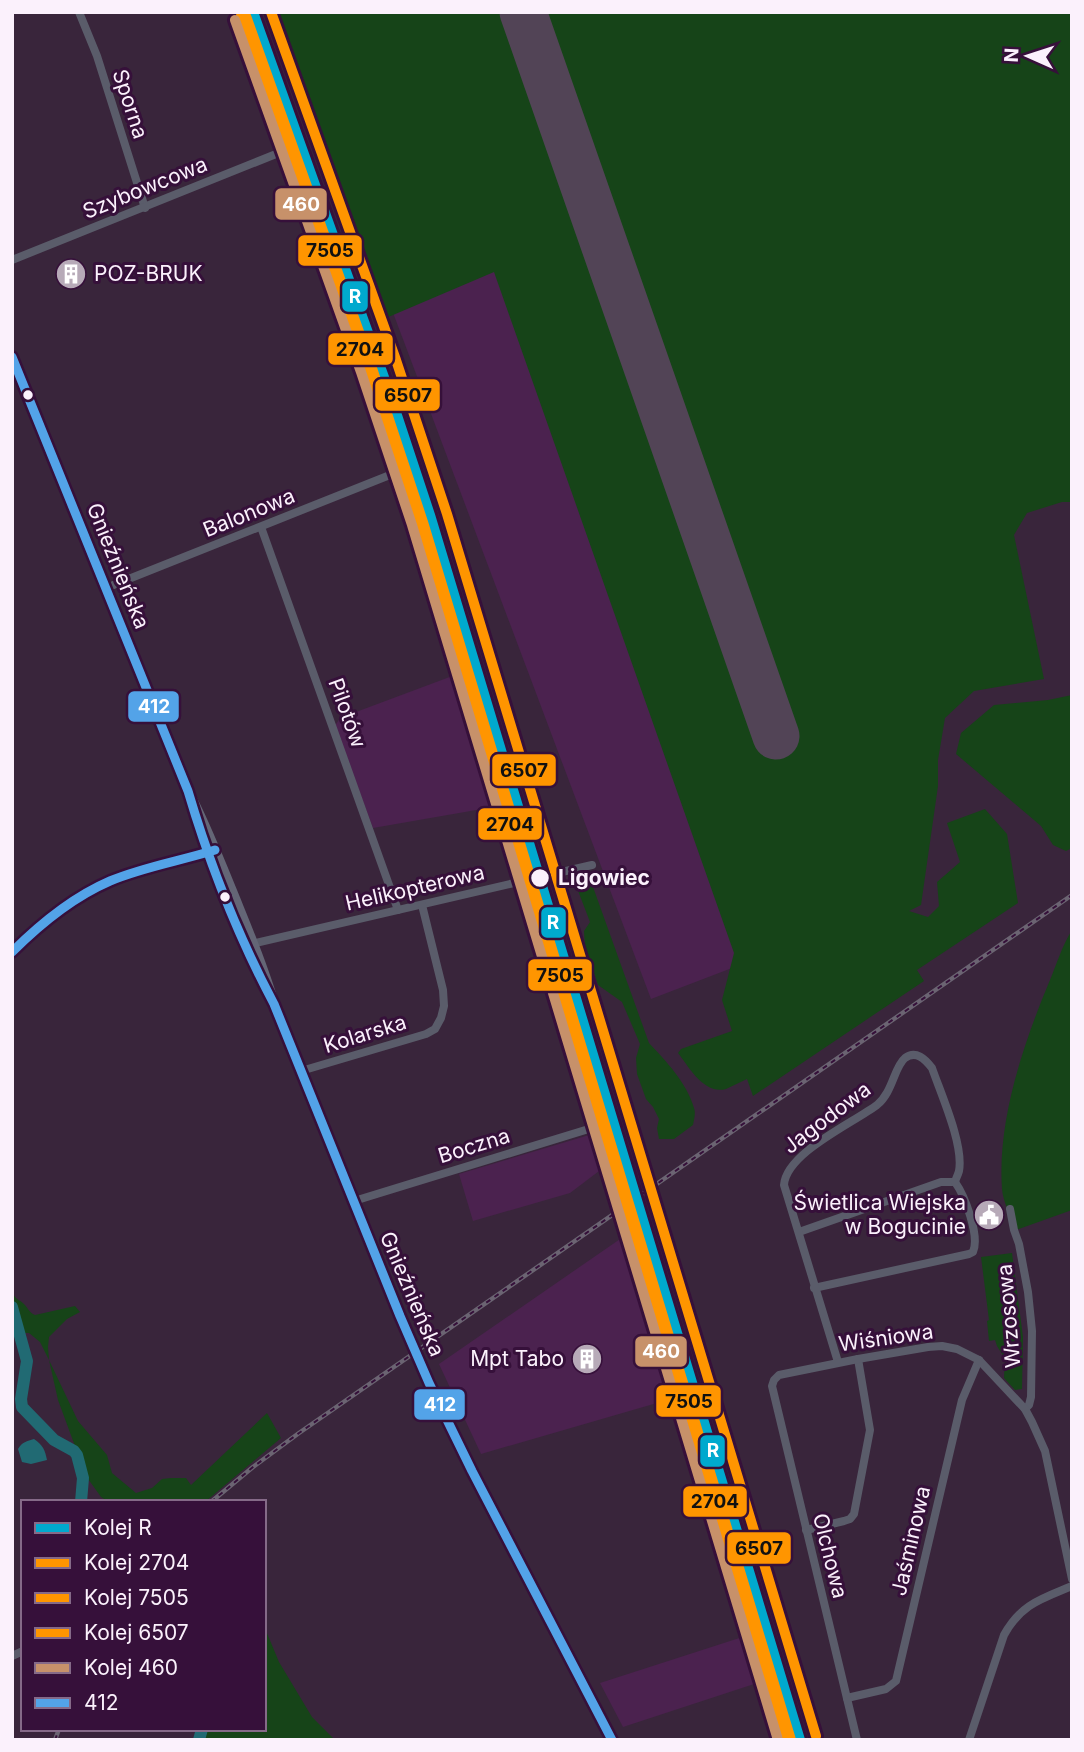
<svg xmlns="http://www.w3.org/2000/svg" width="1084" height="1752" font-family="Inter,sans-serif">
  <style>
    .built { fill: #4b224f }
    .green { fill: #164418 }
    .water { fill: #216a73 }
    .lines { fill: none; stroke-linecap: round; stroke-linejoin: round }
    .river { stroke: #216a73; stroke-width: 12 }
    .runway { stroke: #524456; stroke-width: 47 }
    .minor { stroke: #5a5c6a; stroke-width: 8 }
    .tertiary { stroke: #5a5c6a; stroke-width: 10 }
    .secondary { stroke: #646676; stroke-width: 10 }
    .rail-casing { stroke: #6b6472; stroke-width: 4.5 }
    .rail { stroke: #36103a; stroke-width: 2; stroke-dasharray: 5; stroke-linecap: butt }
    .secondary-bridge { stroke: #646676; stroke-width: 10 }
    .bus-1-casing { stroke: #36103a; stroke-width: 14 }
    .bus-1 { stroke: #53a3e8; stroke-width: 9 }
    .rail-1-casing { stroke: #36103a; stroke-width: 16 }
    .rail-2-casing { stroke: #36103a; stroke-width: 16 }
    .rail-3-casing { stroke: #36103a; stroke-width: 16 }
    .rail-4-casing { stroke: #36103a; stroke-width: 16 }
    .rail-5-casing { stroke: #36103a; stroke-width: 16 }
    .rail-1 { stroke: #00a9ce; stroke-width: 10 }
    .rail-2 { stroke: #ff9500; stroke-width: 10 }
    .rail-3 { stroke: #ff9500; stroke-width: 10 }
    .rail-4 { stroke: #ff9500; stroke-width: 10 }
    .rail-5 { stroke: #c7916a; stroke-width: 10 }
    .bus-dot { fill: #fbf1fc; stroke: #36103a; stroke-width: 2.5 }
    .labels { text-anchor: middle; stroke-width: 6; stroke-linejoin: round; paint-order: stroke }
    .street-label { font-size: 21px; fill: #fbf1fc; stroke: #36103a }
    .poi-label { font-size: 21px; fill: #fbf1fc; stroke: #36103a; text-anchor: end }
    .stop-label { font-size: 21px; font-weight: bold; fill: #fbf1fc; stroke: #36103a; text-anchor: start }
    .line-badge { stroke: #36103a; stroke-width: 2.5 }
    .badge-label { font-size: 19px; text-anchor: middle; font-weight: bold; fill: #fff }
    .pale-badge-label { font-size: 19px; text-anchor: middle; font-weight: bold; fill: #111 }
  </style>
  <rect width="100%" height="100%" fill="#39253b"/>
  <g class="built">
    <polygon points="280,12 937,723 912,899 651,999"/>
    <polygon points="463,672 505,805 373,828 335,726 340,718"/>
    <polygon points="606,1130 610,1130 619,1156 570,1193 473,1221 459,1174"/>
    <polygon points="649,1215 797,1705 808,1740 796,1740 641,1221"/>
    <polygon points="639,1226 688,1394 481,1454 439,1364"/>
    <polygon points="758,1632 769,1679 623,1727 600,1683"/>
  </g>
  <g class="green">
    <path d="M271 12H1072V502H1062L1027 513 1014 535 1044 679 974 691 945 718 938 760V786L921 905 909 911 928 917 939 906 937 882 960 862 947 823 985 809 1007 834 1018 903 917 970 924 981 753 1096 747 1079C740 1082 733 1086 726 1089 704 1095 689 1067 678 1053L681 1049 732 1031 722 1000 734 953 494 272 379 321Z"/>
    <polygon points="1072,695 1072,848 1066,851 1053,845 1041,826 956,754 961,733 994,705 1048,700"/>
    <path d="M588 873 649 1043C666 1061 687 1083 694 1108 696 1113 694 1119 693 1125L674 1139H659L657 1128 659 1119 653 1107 646 1099 637 1074 636 1058 640 1044 622 1002 598 985 585 948 584 931 590 922 572 875Z"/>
    <path d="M1072 930V1210L1016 1230C1011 1217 1003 1202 1002 1189 997 1120 1024 1042 1050 980 1057 963 1062 946 1072 930Z"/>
    <polygon points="1012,1253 1023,1337 1022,1389 1015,1390 1004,1378 1005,1359 997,1346 995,1340 989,1341 987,1321 989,1320 981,1257"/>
    <path d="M12 1293C17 1301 21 1300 25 1305 29 1310 29 1312 35 1315L75 1306 80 1312 67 1319 49 1337 48 1347 49 1360 78 1421 107 1455 112 1473 136 1493 152 1488 162 1479 171 1478H186L191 1485 267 1413 281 1438 205 1502H109L101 1497 86 1476 58 1400 49 1360 40 1342 29 1333H13Z"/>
    <polygon points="264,1626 279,1662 312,1717 335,1740 198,1740 200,1729 264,1729"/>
  </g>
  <path class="water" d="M34 1439C43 1445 45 1450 47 1460L31 1464 22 1462 18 1449C22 1442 27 1441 34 1439Z"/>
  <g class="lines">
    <g class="river">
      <polyline points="12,1307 27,1361 21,1399 22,1407 54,1440 74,1451 77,1455 83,1478 81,1502"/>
      <polyline points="199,1740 202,1729"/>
    </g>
    <polyline class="runway" points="523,12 776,736"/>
    <g class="minor">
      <polyline points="79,12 97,56 145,208"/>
      <polyline points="12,260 291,148"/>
      <polyline points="261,527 398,910"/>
      <polyline points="106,588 405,469 244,12"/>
      <polyline points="251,944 592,865"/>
      <polyline points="301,1071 426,1034 435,1029 441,1018 444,1006 443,990 422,905"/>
      <polyline points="354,1201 605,1124"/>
      <polyline points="1010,1209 1014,1230 1019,1244 1028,1292 1032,1331 1031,1397 1029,1405 1025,1409"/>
      <path d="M799 1232 941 1182H955C965 1196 980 1236 973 1252L969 1254 814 1288"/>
      <path d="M838 1362 784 1185C786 1153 853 1123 877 1105 893 1092 894 1067 905 1058 916 1050 925 1059 932 1068 941 1094 964 1145 959 1171 958 1175 956 1178 955 1182"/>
      <polyline points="806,1530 844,1521 850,1519 854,1514 870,1430 858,1359"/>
      <polyline points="12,1656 23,1651"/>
      <polyline points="847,1698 886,1689 896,1681 962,1400 979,1360"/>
      <polyline points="857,1740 772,1386 774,1380 779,1375 858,1359 928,1347 942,1346 957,1349 979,1360 1025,1409 1032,1422 1045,1451 1072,1579"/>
      <path d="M969 1740 1004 1635C1021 1604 1041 1599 1072 1586"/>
    </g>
    <path class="tertiary" d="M12 952C33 929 81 893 110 881 143 867 180 861 215 850"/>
    <g class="secondary">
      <path d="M12 356 188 791C205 823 218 857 232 891 247 928 263 965 274 1004L407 1333"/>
      <polyline points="203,837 261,981"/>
      <polyline points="424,1373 472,1471 612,1740"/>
    </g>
    <g class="rail-casing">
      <g id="rail">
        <polyline points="211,1502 253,1467 299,1433 1072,895"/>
        <polyline points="55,1740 59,1729"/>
      </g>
    </g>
    <use href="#rail" class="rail"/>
    <polyline class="secondary-bridge" points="407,1333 424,1373"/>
    <g class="bus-1-casing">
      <g id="bus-1">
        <path d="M12 357 188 791C209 862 239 938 274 1004L400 1316 429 1383 472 1471 612 1740"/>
        <path d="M12 952C40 924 73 897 110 881 143 867 180 861 215 850"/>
      </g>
    </g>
    <use href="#bus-1" class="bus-1"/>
    <g class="rail-1-casing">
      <polyline id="rail-1" points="253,12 390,394 430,515 800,1740"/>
    </g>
    <g class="rail-2-casing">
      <polyline id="rail-2" points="241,16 378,398 418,519 787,1740"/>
    </g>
    <g class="rail-3-casing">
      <polyline id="rail-3" points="246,16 372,368 423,522 791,1740"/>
    </g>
    <g class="rail-4-casing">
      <polyline id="rail-4" points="271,12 396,360 447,514 816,1736"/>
    </g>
    <g class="rail-5-casing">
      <polyline id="rail-5" points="235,20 361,372 412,525 778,1740"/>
    </g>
    <use href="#rail-1" class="rail-1"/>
    <use href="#rail-2" class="rail-2"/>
    <use href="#rail-3" class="rail-3"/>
    <use href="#rail-4" class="rail-4"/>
    <use href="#rail-5" class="rail-5"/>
  </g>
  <defs>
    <g id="building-disc" transform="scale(1.575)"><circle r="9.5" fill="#b7aab8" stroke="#36103a"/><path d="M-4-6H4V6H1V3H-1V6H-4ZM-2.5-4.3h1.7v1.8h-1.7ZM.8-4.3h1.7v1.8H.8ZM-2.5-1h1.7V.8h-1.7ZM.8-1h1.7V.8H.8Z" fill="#fff"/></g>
    <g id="civic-disc" transform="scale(1.575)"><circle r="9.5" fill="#b7aab8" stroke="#36103a"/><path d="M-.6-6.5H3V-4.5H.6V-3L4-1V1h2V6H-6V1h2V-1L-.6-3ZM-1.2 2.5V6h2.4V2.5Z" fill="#fff"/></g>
  </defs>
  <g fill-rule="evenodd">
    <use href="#building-disc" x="71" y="274"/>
    <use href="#civic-disc" x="989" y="1215"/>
    <use href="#building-disc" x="587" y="1359"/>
  </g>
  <g class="bus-dot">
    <circle cx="28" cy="395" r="6"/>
    <circle cx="540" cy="878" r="10"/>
    <circle cx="225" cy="897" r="6"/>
  </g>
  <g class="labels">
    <g class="street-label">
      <text transform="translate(130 104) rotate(72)" y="7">Sporna</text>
      <text transform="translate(145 188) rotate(-22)" y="7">Szybowcowa</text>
      <text transform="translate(249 513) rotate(-22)" y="7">Balonowa</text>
      <text transform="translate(118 566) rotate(68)" y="7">Gnieźnieńska</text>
      <text transform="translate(347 713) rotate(70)" y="7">Pilotów</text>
      <text transform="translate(415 888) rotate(-13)" y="7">Helikopterowa</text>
      <text transform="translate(365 1034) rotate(-17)" y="7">Kolarska</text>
      <text transform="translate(827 1118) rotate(-37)" y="7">Jagodowa</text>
      <text transform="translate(474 1146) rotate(-17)" y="7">Boczna</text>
      <text transform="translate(412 1294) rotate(67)" y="7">Gnieźnieńska</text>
      <text transform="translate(1009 1316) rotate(-95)" y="7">Wrzosowa</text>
      <text transform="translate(886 1338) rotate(-8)" y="7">Wiśniowa</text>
      <text transform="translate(911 1541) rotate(-77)" y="7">Jaśminowa</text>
      <text transform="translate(830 1556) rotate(76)" y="7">Olchowa</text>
    </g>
    <g class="poi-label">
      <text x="94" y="281" text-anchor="start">POZ-BRUK</text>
      <text x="966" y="1210">Świetlica Wiejska<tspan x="966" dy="24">w Bogucinie</tspan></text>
      <text x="564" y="1366">Mpt Tabo</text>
    </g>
    <g class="stop-label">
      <text x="558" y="885">Ligowiec</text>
    </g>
  </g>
  <g class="line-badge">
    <rect x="274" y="187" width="54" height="34" rx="7" fill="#c7916a"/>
    <rect x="297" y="234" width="66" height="33" rx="7" fill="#ff9500"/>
    <rect x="341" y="280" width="28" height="33" rx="7" fill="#00a9ce"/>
    <rect x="327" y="332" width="67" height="34" rx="7" fill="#ff9500"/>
    <rect x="374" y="378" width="67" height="34" rx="7" fill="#ff9500"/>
    <rect x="127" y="690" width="53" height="33" rx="7" fill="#53a3e8"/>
    <rect x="491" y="753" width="66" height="34" rx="7" fill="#ff9500"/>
    <rect x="477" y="807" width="66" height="34" rx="7" fill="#ff9500"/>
    <rect x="540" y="906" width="27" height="33" rx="7" fill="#00a9ce"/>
    <rect x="527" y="958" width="66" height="34" rx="7" fill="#ff9500"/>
    <rect x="634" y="1335" width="54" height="33" rx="7" fill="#c7916a"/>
    <rect x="655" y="1384" width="67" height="34" rx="7" fill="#ff9500"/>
    <rect x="413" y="1388" width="53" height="33" rx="7" fill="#53a3e8"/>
    <rect x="699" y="1434" width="27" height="34" rx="7" fill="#00a9ce"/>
    <rect x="682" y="1485" width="66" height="33" rx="7" fill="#ff9500"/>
    <rect x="726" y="1531" width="66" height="34" rx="7" fill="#ff9500"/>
  </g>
  <g class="badge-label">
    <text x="301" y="211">460</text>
    <text x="355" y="303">R</text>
    <text x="154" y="713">412</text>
    <text x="553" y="929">R</text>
    <text x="661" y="1358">460</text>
    <text x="440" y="1411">412</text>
    <text x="713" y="1457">R</text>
  </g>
  <g class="pale-badge-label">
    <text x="330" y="257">7505</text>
    <text x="360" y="356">2704</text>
    <text x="408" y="402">6507</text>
    <text x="524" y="777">6507</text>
    <text x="510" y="831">2704</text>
    <text x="560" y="982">7505</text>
    <text x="689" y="1408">7505</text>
    <text x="715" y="1508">2704</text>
    <text x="759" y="1555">6507</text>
  </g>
  <rect width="1084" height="1752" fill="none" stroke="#fbf1fc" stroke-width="28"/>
  <rect x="21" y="1500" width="245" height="231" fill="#36103a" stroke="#856a88" stroke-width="2"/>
  <rect x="35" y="1523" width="35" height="10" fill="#00a9ce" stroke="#856a88" stroke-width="2"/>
  <text x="84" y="1535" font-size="21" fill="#fbf1fc">Kolej R</text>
  <rect x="35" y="1558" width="35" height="10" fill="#ff9500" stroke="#856a88" stroke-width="2"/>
  <text x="84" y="1570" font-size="21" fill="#fbf1fc">Kolej 2704</text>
  <rect x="35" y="1593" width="35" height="10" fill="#ff9500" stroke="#856a88" stroke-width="2"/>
  <text x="84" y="1605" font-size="21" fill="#fbf1fc">Kolej 7505</text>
  <rect x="35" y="1628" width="35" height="10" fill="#ff9500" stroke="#856a88" stroke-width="2"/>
  <text x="84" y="1640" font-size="21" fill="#fbf1fc">Kolej 6507</text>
  <rect x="35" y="1663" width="35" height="10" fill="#c7916a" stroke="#856a88" stroke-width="2"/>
  <text x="84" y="1675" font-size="21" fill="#fbf1fc">Kolej 460</text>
  <rect x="35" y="1698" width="35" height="10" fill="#53a3e8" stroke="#856a88" stroke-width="2"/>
  <text x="84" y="1710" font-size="21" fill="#fbf1fc">412</text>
  <g transform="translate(1028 56) rotate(273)" stroke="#36103a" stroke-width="5" paint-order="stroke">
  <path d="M0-5L12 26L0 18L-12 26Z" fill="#fbf1fc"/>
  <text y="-10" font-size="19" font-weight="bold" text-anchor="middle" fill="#fbf1fc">N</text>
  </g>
</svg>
